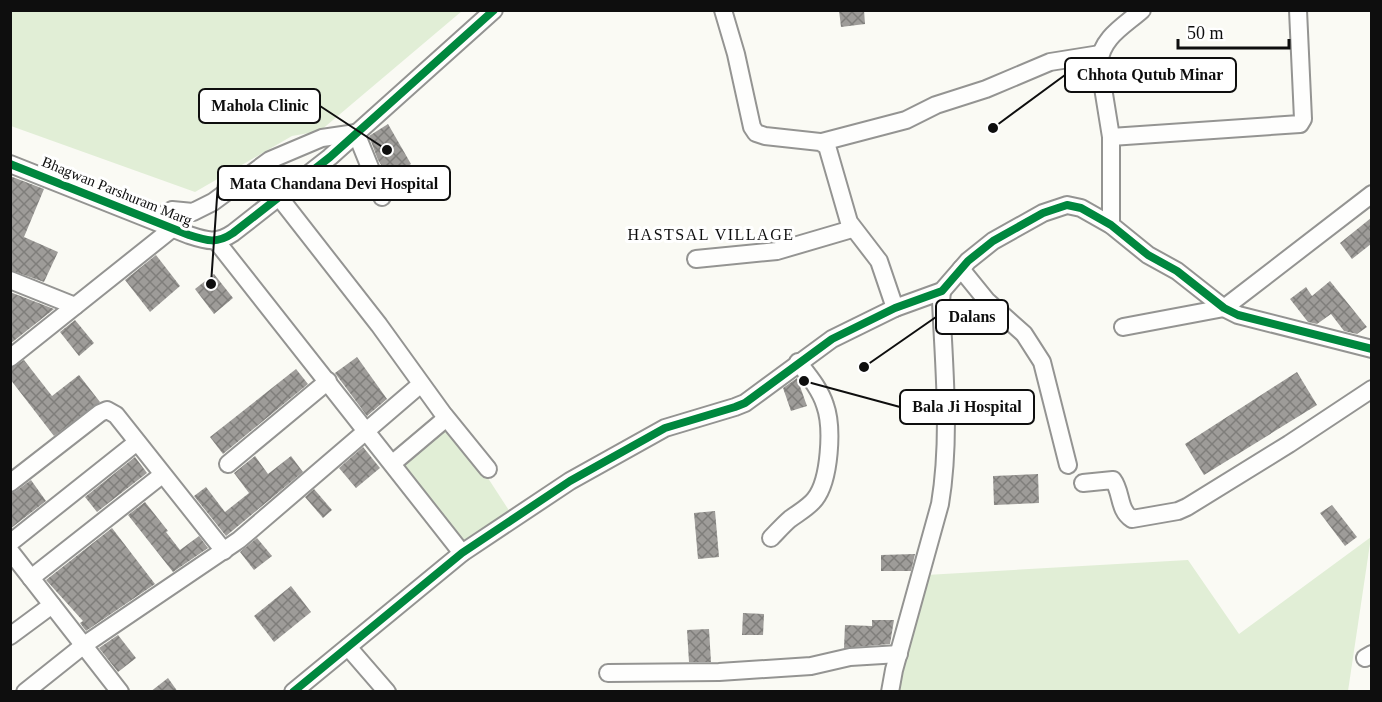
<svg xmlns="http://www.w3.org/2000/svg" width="1382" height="702" font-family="'Times New Roman',serif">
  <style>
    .park { fill: #e1eed6 }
    .building { fill: url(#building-cross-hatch) }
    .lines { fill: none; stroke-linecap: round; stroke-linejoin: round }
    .minor-casing { stroke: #949492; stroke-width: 20 }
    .minor { stroke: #fefefd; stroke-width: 16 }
    .cycleway-casing { stroke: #fff; stroke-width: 11 }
    .cycleway { stroke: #00873e; stroke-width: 8 }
    .labels { text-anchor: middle; stroke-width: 6; stroke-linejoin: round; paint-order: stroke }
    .street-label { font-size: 15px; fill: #0e0e0e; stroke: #fff }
    .neighbourhood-label { font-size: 16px; letter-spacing: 1.5px; fill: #0e0e0e; stroke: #fff }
    .leader { fill: none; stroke: #0e0e0e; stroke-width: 2 }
    .callout-dot { fill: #0e0e0e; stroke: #fff; stroke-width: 2 }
    .callout { fill: #fff; stroke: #0e0e0e; stroke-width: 2 }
    .callout-label { font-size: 16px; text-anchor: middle; font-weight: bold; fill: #0e0e0e }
  </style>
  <defs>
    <pattern id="building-cross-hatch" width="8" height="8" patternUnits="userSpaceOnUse" patternTransform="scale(1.5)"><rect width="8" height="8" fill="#9e9c99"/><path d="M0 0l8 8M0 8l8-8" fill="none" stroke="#7f7e7b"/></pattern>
  </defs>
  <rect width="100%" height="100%" fill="#fafaf4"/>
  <g class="park">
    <polygon points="10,11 462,11 320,131 292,136 195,192 11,126"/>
    <polygon points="446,422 471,452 510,512 461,549 397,462"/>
    <polygon points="1371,537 1348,691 893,692 926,575 1188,560 1239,634"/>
  </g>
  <g class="building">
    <polygon points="839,10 864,10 865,24 841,27"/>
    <polygon points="388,124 411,164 389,178 378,160 369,136"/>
    <polygon points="10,176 44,189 24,237 58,252 44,282 10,270"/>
    <polygon points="1371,218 1371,244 1352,259 1340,243"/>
    <polygon points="156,255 180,286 150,312 125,280"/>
    <polygon points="214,274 233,298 214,314 195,289"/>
    <polygon points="1330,281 1367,327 1357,334 1344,331 1331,314 1317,324 1308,322 1290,299 1306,287 1312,296"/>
    <polygon points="10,292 54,309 10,344"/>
    <polygon points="75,320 94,343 79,356 60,332"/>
    <polygon points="357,357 387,399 367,416 335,373"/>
    <polygon points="24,360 52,396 79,375 100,402 54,436 10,379 10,368"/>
    <polygon points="296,369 308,384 223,454 210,437"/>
    <polygon points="1297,372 1317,405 1204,475 1185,444"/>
    <polygon points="797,378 807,406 791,411 783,388"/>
    <polygon points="363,447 380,468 356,488 339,468"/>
    <polygon points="255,456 268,474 291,456 303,472 226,536 194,496 206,487 225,512 249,493 234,473"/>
    <polygon points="135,457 147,473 97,512 85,497"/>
    <polygon points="1038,474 1039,503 994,505 993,476"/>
    <polygon points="31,480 46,501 10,529 10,493 16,491"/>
    <polygon points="314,489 332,510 323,518 305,497"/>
    <polygon points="145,502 168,531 166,532 180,550 199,536 208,548 173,572 128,515"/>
    <polygon points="1332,505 1357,537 1345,546 1320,513"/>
    <polygon points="715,511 719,557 698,559 694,513"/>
    <polygon points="112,528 155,584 86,631 80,623 83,621 46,580"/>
    <polygon points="257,538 272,556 254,570 240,552"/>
    <polygon points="915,554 911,571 881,571 881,555"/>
    <polygon points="291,586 311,612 274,642 254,616"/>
    <polygon points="743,613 764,614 763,635 742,635"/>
    <polygon points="872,620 894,620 890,644 844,648 845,625 872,626"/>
    <polygon points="709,629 711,662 689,662 687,630"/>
    <polygon points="118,635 136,658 118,672 99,648"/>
    <polygon points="168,678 178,692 150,692"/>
  </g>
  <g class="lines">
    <g class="minor-casing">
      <g id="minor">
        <polyline points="723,10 736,54 752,127 756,133 765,136 820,142 827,146 849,222 879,261 895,308"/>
        <polyline points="356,133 382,197"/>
        <polyline points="1111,137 1300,124 1303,119 1298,10"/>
        <polyline points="822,142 906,120 936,105 986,89 1050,62 1100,54"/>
        <path d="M10 164 189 235C207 241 217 244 233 233L330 157 494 10"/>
        <polyline points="279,197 379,325 444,415 444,420 393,463"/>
        <polyline points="153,220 172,210 193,212 213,202 270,160 322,138 356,133"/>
        <path d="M1111 225V137L1099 63C1102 37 1124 26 1142 10"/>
        <polyline points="217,242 462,553"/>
        <polyline points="696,259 777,251 852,229"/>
        <polyline points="961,269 987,301 1024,334 1042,362 1068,465"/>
        <polyline points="10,280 75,306"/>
        <polyline points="1123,327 1224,308 1372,194"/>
        <polyline points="10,358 173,228"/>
        <polyline points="445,416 488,469"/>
        <polyline points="228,464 328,381"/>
        <polyline points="10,483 100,413 107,410 116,415 224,551"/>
        <path d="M1083 483 1113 480C1122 492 1118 510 1132 519L1178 511 1187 507 1289 444 1372 389"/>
        <path d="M771 538C777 532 783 525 790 519 798 513 809 507 815 499 830 480 833 427 825 405 820 389 808 375 798 362"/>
        <polyline points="10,543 137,442"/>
        <polyline points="10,551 120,692"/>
        <polyline points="31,578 162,475"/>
        <polyline points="10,636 52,605"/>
        <polyline points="348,647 387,692"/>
        <polyline points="1365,658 1372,654"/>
        <polyline points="608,673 719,672 811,666 850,657 899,654"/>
        <polyline points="25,692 84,645 239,540 421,384"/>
        <polyline points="293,692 462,553 570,481 665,428 735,407 745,403 832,339 895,308 942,291 968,261 993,241 1043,213 1067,205 1081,208 1111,225 1148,255 1177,271 1224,308 1238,315 1372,349"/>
        <path d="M890 692 894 670 940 504C951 438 944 368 941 301L942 291"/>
      </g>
    </g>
    <use href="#minor" class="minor"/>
    <g class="cycleway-casing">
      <g id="cycleway">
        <path d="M10 164 189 235C207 241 217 244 233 233L330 157 494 10"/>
        <polyline points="293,692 462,553 570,481 665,428 735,407 745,403 832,339 895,308 942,291 968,261 993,241 1043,213 1067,205 1081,208 1111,225 1148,255 1177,271 1224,308 1238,315 1372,349"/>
      </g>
    </g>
    <use href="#cycleway" class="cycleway"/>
  </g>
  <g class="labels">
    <g class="street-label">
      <text transform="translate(117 191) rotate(22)" y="5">Bhagwan Parshuram Marg</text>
    </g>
    <g class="neighbourhood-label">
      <text x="711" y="240">HASTSAL VILLAGE</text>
    </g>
  </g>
  <path class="leader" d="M993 128L1065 75M387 150L320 106M211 284L218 183M864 367L936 317M804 381L900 407"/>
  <g class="callout-dot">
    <circle cx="993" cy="128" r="6"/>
    <circle cx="387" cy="150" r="6"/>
    <circle cx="211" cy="284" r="6"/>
    <circle cx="864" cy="367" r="6"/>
    <circle cx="804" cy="381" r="6"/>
  </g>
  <g class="callout">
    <rect x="1065" y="58" width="171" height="34" rx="6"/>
    <rect x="199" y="89" width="121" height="34" rx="6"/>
    <rect x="218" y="166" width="232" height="34" rx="6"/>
    <rect x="936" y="300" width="72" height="34" rx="6"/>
    <rect x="900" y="390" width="134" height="34" rx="6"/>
  </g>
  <g class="callout-label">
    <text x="1150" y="80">Chhota Qutub Minar</text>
    <text x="260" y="111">Mahola Clinic</text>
    <text x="334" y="189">Mata Chandana Devi Hospital</text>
    <text x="972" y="322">Dalans</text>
    <text x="967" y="412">Bala Ji Hospital</text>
  </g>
  <rect width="1382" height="702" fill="none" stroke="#0e0e0e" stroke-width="24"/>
  <path d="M1178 39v9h111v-9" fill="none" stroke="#0e0e0e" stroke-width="3"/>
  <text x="1187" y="39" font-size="18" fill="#0e0e0e" stroke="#ffffff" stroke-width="4.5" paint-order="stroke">50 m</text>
</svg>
